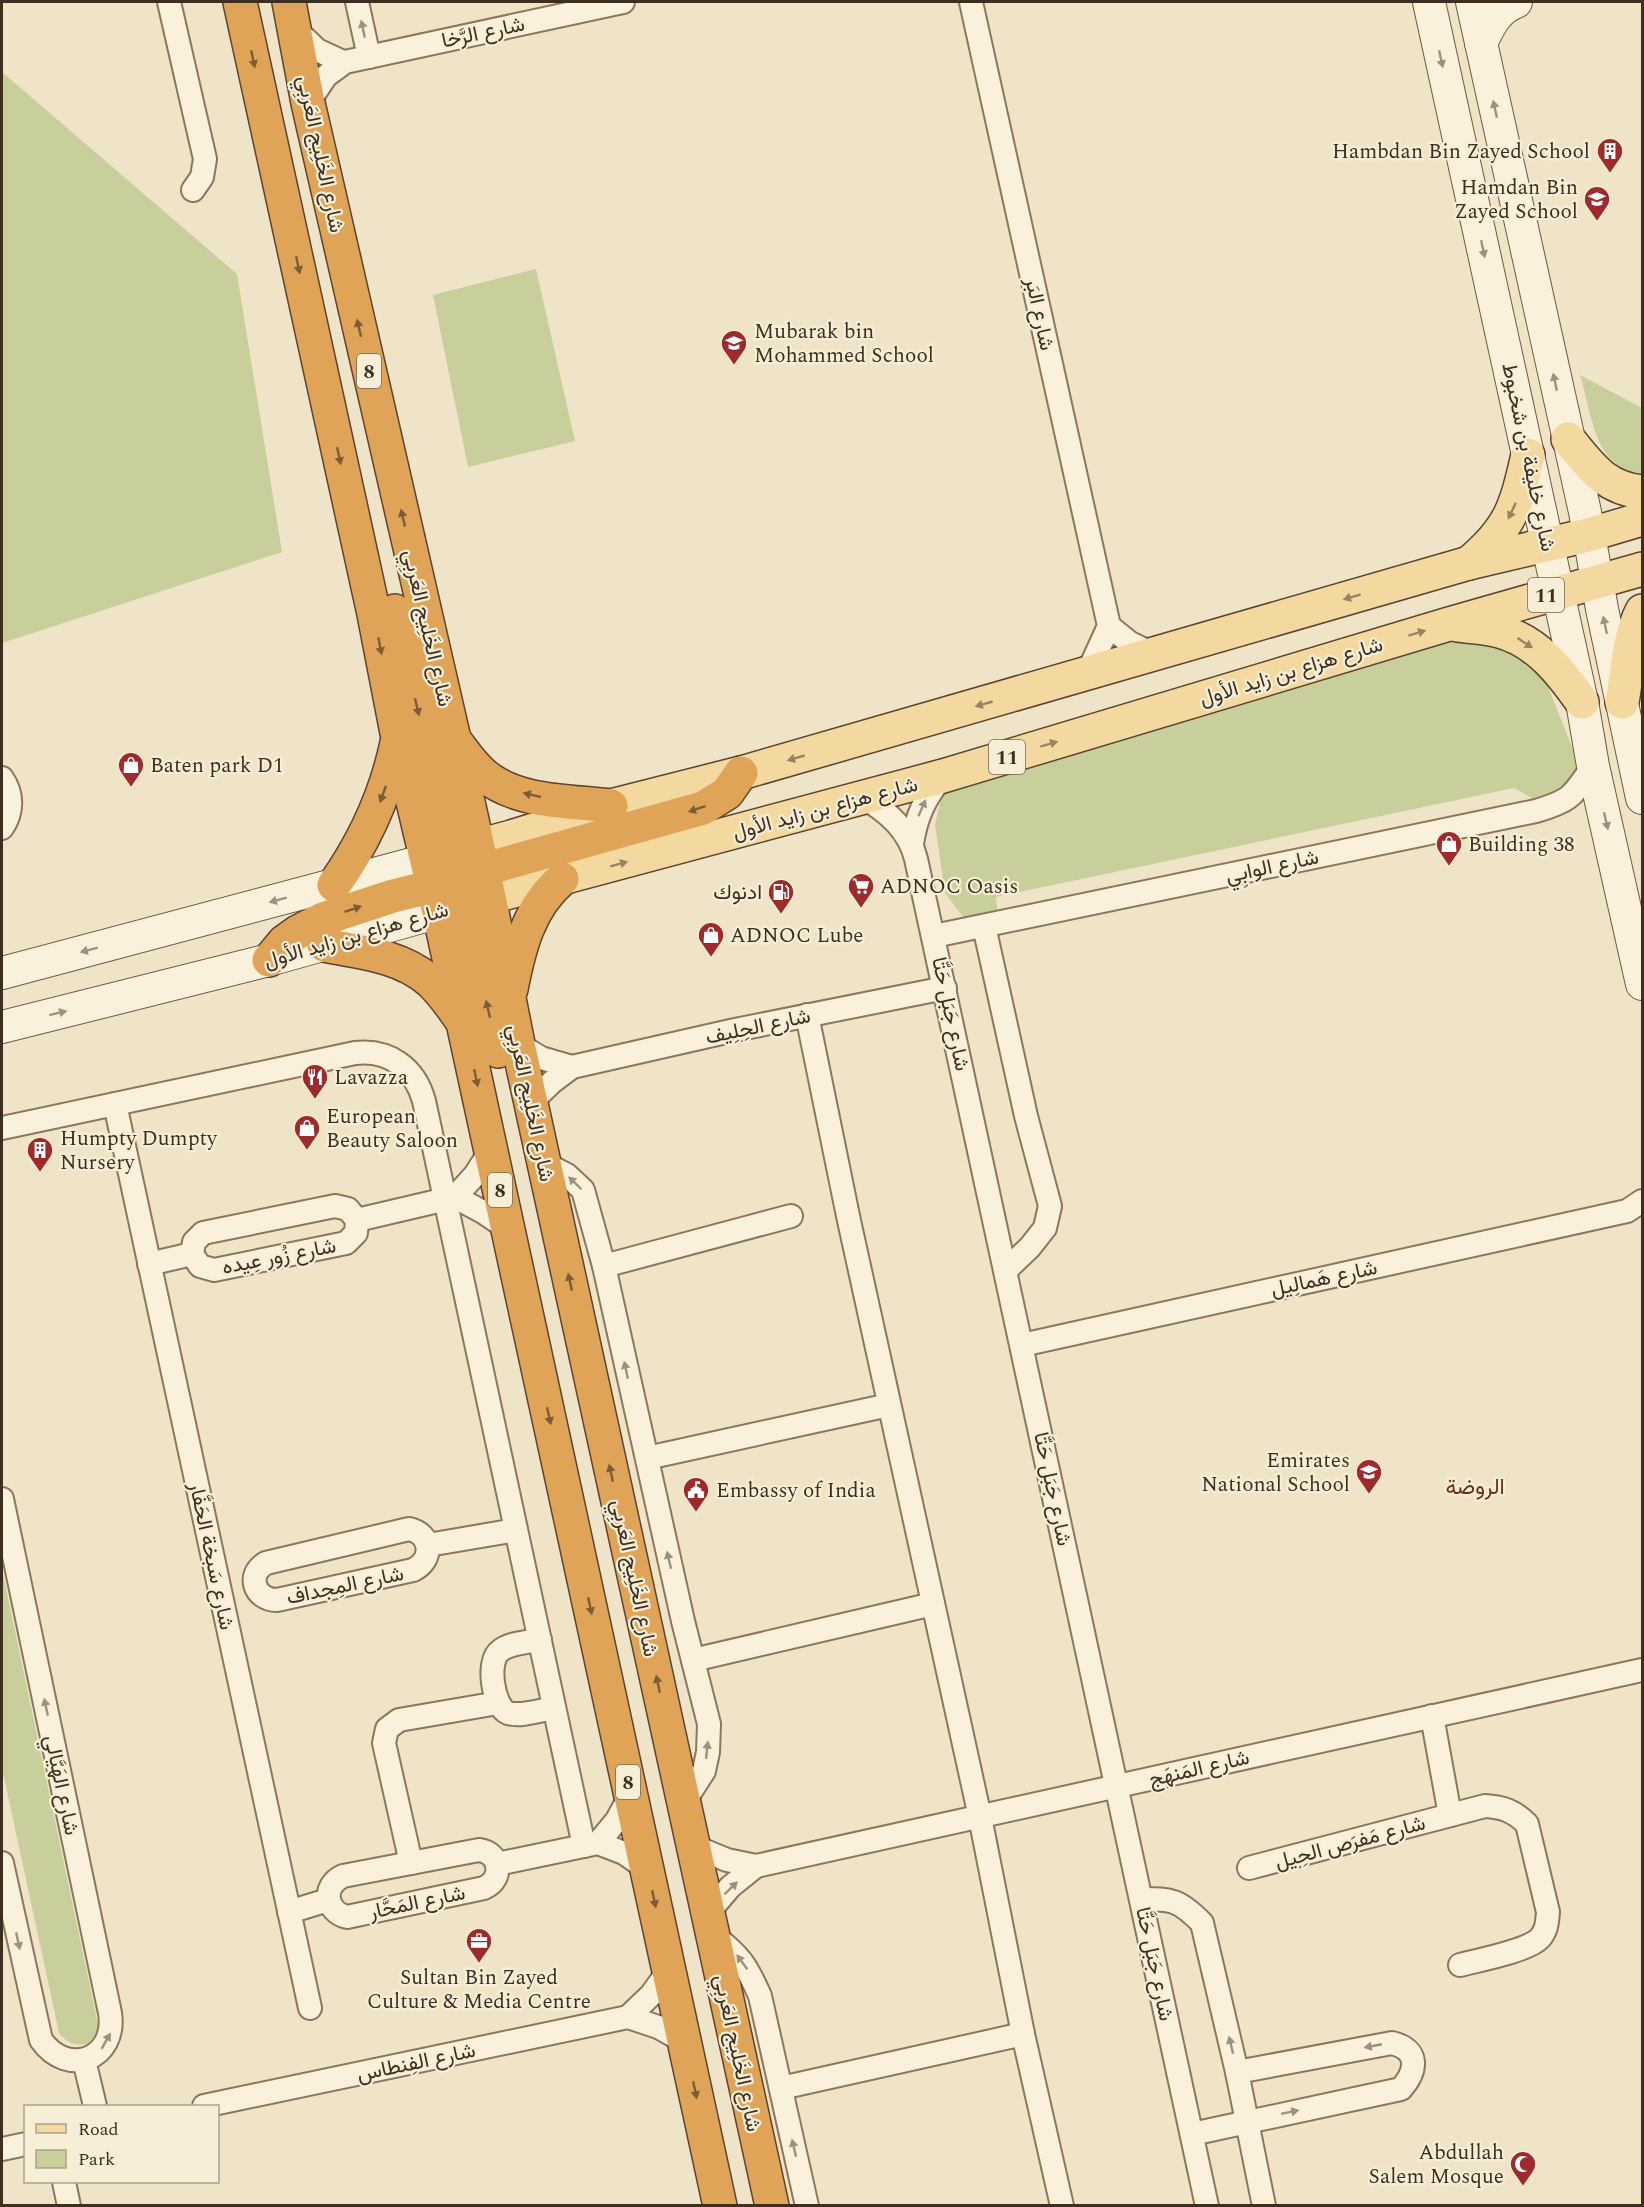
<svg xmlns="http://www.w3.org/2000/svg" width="1644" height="2207" font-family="Spectral,Vazirmatn,serif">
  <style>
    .green { fill: #c9cf9b }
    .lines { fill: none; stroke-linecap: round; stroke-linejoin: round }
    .street-casing { stroke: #8d765c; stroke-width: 26 }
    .secondary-casing { stroke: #6f573f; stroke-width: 34 }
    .primary-casing { stroke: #5b4430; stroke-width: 36 }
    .highway-casing { stroke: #5b4430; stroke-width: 36 }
    .street { stroke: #faf1dc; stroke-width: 22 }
    .secondary { stroke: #faf1dc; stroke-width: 32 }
    .primary { stroke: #f3d9a0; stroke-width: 33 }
    .highway { stroke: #e0a458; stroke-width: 33 }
    .oneway { fill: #9c907e }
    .oneway2 { fill: #7e5d36 }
    .oneway3 { fill: #988460 }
    .labels { text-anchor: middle; stroke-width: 4.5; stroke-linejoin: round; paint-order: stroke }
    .shield { fill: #f7eed8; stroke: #756857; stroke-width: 1.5 }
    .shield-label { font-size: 20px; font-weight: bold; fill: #3d2e20 }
    .street-label { font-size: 21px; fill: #3d2e20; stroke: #f7eed8 }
    .poi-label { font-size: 21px; fill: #3d2e20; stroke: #f7eed8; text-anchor: start }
    .neighbourhood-label { font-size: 22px; fill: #6b2e1e; stroke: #f7eed8 }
  </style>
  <rect width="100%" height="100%" fill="#f0e4c8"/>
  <g class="green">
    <polygon points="2,72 237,274 282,552 2,643"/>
    <polygon points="536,269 575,441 468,467 433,295"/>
    <path d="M1580 375 1642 408V480C1630 474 1613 464 1605 452 1592 433 1587 398 1580 375Z"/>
    <path d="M1460 636 1538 662 1579 764C1570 794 1563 791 1535 800L1514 788 996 897 998 916 981 922 964 918 945 893 935 825 942 794 969 779Z"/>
    <path d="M2 1569 97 2020V2034L89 2044C75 2046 68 2044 59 2033L2 1768Z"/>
  </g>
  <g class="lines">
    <g class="street-casing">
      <g id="street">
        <polyline points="169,2 205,159 202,177 193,190"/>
        <polyline points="357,2 369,57"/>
        <polyline points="971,2 1109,626 1087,674"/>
        <polyline points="296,30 317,50 343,62"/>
        <polyline points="308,103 326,76 345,62 623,2"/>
        <polyline points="1109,626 1130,643 1155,655"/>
        <path d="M2 778C13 794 13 812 2 828"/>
        <path d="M863 797C888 812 909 830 916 859L1207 2206"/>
        <path d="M912 844C916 817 925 797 943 776"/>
        <polyline points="984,926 1026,1116 1050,1206 1045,1228 1030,1247 1006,1270"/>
        <path d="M934 936 1536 811C1573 800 1572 796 1593 766"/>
        <polyline points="807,1015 848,1216 980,1817 1023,2034 1062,2206"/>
        <polyline points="518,1044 541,1058 572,1067"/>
        <polyline points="530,1103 552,1082 572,1067 735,1030 945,988"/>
        <polyline points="115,1104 310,2008"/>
        <path d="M2 1128 355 1053C389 1049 415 1068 424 1101L584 1846"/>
        <polyline points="544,1163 567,1175 583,1190 604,1266 683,1621 709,1724 708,1752 704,1771 684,1802"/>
        <polyline points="455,1197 483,1212 508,1229"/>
        <polygon points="335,1206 348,1209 357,1220 356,1233 346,1243 214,1270 200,1266 192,1254 194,1242 203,1233"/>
        <polyline points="357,1220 455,1197 475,1175 491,1150"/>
        <polyline points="149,1264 192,1254"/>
        <polyline points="604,1266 791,1216"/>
        <polyline points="1022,1345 1627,1211 1642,1201"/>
        <polyline points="647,1458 889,1405"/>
        <path d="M2 1499 110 2013C117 2059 68 2078 41 2040L2 1863"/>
        <path d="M409 1529C432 1534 434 1560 413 1570L277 1600C254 1600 246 1574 266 1563Z"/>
        <polyline points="428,1545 516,1530"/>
        <path d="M540 1640C528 1642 509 1643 500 1651 486 1661 493 1707 508 1713 521 1717 541 1710 554 1708"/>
        <polyline points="693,1660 933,1604"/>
        <polyline points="1432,1716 1450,1815"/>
        <polyline points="598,1843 617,1820 631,1794"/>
        <polyline points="693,1846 727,1860 756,1866 1642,1670"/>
        <path d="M479 1850C501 1853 504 1879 484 1888L347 1917C325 1911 322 1886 343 1876Z"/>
        <polyline points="411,1863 384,1743 387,1729 399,1720 498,1703"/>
        <polyline points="497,1864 598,1843 624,1853 647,1869"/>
        <path d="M1249 1868 1485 1806C1503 1807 1514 1811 1527 1824L1548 1912C1547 1922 1547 1930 1540 1938 1528 1951 1479 1960 1460 1965"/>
        <path d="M1141 1899C1173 1899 1179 1900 1202 1923L1237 2072 1264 2206"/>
        <polyline points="289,1912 328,1900"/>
        <polyline points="708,1913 730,1887 756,1866"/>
        <path d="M713 1935C740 1956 746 1964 760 1996L807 2206"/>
        <polyline points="628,2017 651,1995 669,1970"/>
        <polyline points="84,2060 95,2106"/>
        <polyline points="781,2088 1023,2034"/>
        <polyline points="204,2106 628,2017 658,2027 685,2042"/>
        <path d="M1192 2134 1401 2089C1417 2071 1420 2050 1392 2043L1237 2072"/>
        <polyline points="2,2149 26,2144"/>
        <polyline points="64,2182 69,2206"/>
      </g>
    </g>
    <g class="secondary-casing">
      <g id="secondary">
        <polyline points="1429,2 1582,702 1593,766 1642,984"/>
        <polyline points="1472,2 1585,512 1602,609 1642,798"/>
        <path d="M1481 43C1490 25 1497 9 1516 2"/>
        <polyline points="2,973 427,860"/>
        <polyline points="2,1027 269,960 439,912"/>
      </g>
    </g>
    <g class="primary-casing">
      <g id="primary">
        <path d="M1568 439C1591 466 1604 488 1642 492"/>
        <path d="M1469 563C1511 528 1516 507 1528 455"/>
        <path d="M1457 625C1471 627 1485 627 1499 631 1537 641 1560 671 1582 702"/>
        <path d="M1622 702C1627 675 1629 635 1642 611"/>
        <polyline points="449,854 511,837 611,806 741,773 1469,563 1588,535 1642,519"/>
        <polyline points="461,905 943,776 1449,624 1642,569"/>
      </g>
    </g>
    <g class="highway-casing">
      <g id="highway">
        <polyline points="240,2 374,614 398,738 439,912 720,2206"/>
        <polyline points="289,2 308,103 454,739 489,897 518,1044 772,2206"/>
        <polyline points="395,611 453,853 464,875 485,894"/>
        <path d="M456 742C465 754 473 766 484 775 517 803 570 801 611 806"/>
        <polyline points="445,869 458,885 498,1051"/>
        <polyline points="463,881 482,870 703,808 727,793 741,773"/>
        <path d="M334 885C365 841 386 795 397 743"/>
        <path d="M324 945C361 952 401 956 430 981 442 992 451 1005 460 1018"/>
        <polyline points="269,960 284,942 298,932 323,919 393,896 454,881"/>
        <path d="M511 989C519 948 529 907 562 879"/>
      </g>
    </g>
    <use href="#street" class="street"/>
    <use href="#secondary" class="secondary"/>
    <use href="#primary" class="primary"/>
    <use href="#highway" class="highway"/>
  </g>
  <defs><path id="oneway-solid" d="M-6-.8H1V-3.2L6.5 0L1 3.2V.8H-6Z" transform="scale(1.5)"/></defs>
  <g class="oneway">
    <use href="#oneway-solid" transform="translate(363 29) rotate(-102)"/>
    <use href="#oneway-solid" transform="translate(1441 59) rotate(78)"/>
    <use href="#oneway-solid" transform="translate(1495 109) rotate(-102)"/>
    <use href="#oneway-solid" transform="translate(1483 249) rotate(78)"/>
    <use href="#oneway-solid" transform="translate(1555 382) rotate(-102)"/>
    <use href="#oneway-solid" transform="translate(1605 625) rotate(-102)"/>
    <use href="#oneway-solid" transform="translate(922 808) rotate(-66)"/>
    <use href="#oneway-solid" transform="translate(1606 821) rotate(77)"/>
    <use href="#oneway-solid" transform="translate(278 900) rotate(165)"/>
    <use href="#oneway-solid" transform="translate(89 950) rotate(165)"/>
    <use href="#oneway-solid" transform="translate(58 1013) rotate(-14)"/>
    <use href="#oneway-solid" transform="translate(575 1183) rotate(-136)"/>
    <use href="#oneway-solid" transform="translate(626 1370) rotate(-102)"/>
    <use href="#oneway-solid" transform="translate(669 1560) rotate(-103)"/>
    <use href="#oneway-solid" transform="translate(46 1707) rotate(-102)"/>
    <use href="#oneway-solid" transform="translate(707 1750) rotate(-84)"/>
    <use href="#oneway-solid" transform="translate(731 1888) rotate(-44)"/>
    <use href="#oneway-solid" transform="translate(18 1941) rotate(78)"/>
    <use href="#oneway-solid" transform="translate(742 1962) rotate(-126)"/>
    <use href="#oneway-solid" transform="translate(106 2041) rotate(-61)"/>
    <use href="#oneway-solid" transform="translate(1231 2045) rotate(-103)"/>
    <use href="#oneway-solid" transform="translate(1373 2046) rotate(169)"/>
    <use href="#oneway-solid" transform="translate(1290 2112) rotate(-12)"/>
    <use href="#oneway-solid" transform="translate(794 2148) rotate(-103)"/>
  </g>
  <g class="oneway2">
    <use href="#oneway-solid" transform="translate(253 59) rotate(78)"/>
    <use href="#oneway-solid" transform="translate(298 265) rotate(78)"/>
    <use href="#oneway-solid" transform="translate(359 328) rotate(-103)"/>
    <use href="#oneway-solid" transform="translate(339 456) rotate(78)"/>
    <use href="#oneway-solid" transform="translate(403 518) rotate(-103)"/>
    <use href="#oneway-solid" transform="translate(380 646) rotate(79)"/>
    <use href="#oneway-solid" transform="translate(417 707) rotate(77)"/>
    <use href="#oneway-solid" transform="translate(383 794) rotate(110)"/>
    <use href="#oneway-solid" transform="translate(532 795) rotate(-167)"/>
    <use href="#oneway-solid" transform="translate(697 809) rotate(162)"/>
    <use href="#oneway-solid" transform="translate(353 909) rotate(-18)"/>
    <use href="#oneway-solid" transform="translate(488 1009) rotate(-103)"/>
    <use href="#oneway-solid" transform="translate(476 1078) rotate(78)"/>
    <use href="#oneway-solid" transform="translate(570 1282) rotate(-102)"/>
    <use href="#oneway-solid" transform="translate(549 1416) rotate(78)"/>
    <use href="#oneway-solid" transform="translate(611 1473) rotate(-102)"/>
    <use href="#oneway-solid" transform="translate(590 1606) rotate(78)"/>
    <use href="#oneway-solid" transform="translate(658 1684) rotate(-102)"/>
    <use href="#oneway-solid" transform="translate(654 1899) rotate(78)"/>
    <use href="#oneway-solid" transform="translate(695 2090) rotate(78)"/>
  </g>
  <g class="oneway3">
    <use href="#oneway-solid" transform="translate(1512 511) rotate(115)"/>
    <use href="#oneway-solid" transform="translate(1352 597) rotate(164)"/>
    <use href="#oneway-solid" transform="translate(1417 633) rotate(-17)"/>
    <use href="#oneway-solid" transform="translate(1525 643) rotate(33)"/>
    <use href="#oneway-solid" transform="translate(984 704) rotate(164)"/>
    <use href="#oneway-solid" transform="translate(1049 744) rotate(-17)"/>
    <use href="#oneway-solid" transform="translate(796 758) rotate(164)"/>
    <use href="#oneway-solid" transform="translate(619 864) rotate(-15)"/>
  </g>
  <defs>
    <g id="building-pin" transform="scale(1.35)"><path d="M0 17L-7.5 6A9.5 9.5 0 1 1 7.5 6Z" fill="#9e2a2b" stroke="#f7eed8"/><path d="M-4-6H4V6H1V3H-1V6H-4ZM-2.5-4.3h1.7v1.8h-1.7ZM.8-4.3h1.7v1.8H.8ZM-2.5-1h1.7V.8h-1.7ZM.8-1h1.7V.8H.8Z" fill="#fff"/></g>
    <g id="school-pin" transform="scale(1.35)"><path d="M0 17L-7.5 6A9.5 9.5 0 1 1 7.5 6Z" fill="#9e2a2b" stroke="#f7eed8"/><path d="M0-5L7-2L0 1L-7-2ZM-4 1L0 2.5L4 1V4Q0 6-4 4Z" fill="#fff"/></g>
    <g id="shop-pin" transform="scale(1.35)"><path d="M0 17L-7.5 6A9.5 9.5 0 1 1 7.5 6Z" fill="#9e2a2b" stroke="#f7eed8"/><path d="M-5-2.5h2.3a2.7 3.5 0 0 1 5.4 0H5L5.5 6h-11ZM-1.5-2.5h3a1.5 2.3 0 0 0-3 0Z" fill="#fff"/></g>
    <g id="supermarket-pin" transform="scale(1.35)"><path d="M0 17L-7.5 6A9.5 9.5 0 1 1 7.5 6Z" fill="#9e2a2b" stroke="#f7eed8"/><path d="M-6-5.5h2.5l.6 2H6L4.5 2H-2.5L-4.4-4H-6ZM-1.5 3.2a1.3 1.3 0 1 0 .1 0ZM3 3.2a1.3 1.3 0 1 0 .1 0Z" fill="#fff"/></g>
    <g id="fuel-pin" transform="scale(1.35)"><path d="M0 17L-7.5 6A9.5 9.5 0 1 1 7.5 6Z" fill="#9e2a2b" stroke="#f7eed8"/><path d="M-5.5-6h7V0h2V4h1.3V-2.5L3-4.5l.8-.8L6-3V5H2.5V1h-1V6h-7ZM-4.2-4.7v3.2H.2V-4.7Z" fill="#fff"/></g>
    <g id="restaurant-pin" transform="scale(1.35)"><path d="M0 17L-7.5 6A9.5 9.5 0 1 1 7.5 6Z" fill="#9e2a2b" stroke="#f7eed8"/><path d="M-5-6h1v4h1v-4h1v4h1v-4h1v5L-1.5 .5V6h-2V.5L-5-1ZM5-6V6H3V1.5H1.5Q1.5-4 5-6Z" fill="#fff"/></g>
    <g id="civic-pin" transform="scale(1.35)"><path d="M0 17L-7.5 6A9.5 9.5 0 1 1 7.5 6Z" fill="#9e2a2b" stroke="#f7eed8"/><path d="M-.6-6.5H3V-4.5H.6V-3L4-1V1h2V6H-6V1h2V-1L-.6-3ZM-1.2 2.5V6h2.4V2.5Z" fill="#fff"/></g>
    <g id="office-pin" transform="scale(1.35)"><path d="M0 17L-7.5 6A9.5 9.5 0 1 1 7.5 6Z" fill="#9e2a2b" stroke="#f7eed8"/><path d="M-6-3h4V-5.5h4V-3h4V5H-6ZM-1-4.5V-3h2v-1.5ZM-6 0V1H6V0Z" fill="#fff"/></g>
    <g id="mosque-pin" transform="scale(1.35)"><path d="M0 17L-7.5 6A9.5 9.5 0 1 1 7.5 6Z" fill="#9e2a2b" stroke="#f7eed8"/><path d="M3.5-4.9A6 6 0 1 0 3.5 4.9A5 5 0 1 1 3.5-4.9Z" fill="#fff"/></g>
  </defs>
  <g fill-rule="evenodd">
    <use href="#building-pin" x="1610" y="151"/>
    <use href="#school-pin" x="1597" y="199"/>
    <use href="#school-pin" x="734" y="343"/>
    <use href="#shop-pin" x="131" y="765"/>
    <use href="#shop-pin" x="1449" y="844"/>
    <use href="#supermarket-pin" x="861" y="886"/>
    <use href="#fuel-pin" x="781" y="892"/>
    <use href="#shop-pin" x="711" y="935"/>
    <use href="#restaurant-pin" x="315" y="1077"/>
    <use href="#shop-pin" x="307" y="1128"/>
    <use href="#building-pin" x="40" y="1150"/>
    <use href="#school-pin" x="1369" y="1472"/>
    <use href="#civic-pin" x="696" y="1490"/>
    <use href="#office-pin" x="479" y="1941"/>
    <use href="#mosque-pin" x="1523" y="2164"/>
  </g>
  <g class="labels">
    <g class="shield">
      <rect x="357" y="354" width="24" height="34" rx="4.5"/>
      <rect x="1528" y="578" width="36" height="34" rx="4.5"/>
      <rect x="989" y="740" width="36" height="34" rx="4.5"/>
      <rect x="488" y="1173" width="24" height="34" rx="4.5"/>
      <rect x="616" y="1765" width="24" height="34" rx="4.5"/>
    </g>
    <g class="shield-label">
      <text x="369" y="378">8</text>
      <text x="1546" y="602">11</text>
      <text x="1007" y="764">11</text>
      <text x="500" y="1197">8</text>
      <text x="628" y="1789">8</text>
    </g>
    <g class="street-label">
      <text transform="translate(483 32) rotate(-12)" y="7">شارع الرَّخا</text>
      <text transform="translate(321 154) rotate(78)" y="7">شارع الخَلِيج العَربِي</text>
      <text transform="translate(1040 314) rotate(78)" y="7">شارع البَر</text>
      <text transform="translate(1529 457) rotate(78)" y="7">شارع خليفة بن شخبوط</text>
      <text transform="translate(428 628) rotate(77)" y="7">شارع الخَلِيج العَربِي</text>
      <text transform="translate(1291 671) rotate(-17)" y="7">شارع هزاع بن زايد الأول</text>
      <text transform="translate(825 808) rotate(-15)" y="7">شارع هزاع بن زايد الأول</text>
      <text transform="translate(1272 866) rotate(-12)" y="7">شارع الوابِي</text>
      <text transform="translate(356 935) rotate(-16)" y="7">شارع هزاع بن زايد الأول</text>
      <text transform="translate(951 1014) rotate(78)" y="7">شارع جَبَل حَتَّا</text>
      <text transform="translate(758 1026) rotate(-12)" y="7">شارع الحِلِيف</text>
      <text transform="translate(531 1103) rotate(78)" y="7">شارع الخَلِيج العَربِي</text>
      <text transform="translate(279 1256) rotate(-11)" y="7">شارع زُور عِيده</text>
      <text transform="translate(1324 1278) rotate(-12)" y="7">شارع هَمالِيل</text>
      <text transform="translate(1053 1489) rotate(78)" y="7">شارع جَبَل حَتَّا</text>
      <text transform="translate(212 1556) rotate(78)" y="7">شارع سَبخة الحَفَّار</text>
      <text transform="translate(635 1578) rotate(78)" y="7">شارع الخَلِيج العَربِي</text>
      <text transform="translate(345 1585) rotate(-12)" y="7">شارع المِجداف</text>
      <text transform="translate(1199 1768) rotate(-13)" y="7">شارع المَنهَج</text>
      <text transform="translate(62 1785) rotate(78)" y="7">شارع الهَيَّالي</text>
      <text transform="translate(1350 1842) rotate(-15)" y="7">شارع مَفرَص الحِيل</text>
      <text transform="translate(417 1902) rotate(-12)" y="7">شارع المَحَّار</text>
      <text transform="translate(1155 1964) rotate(78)" y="7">شارع جَبَل حَتَّا</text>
      <text transform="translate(738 2053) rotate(78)" y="7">شارع الخَلِيج العَربِي</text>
      <text transform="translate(416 2062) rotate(-12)" y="7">شارع الفِنطاس</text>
    </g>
    <g class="poi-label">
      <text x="1590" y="158" text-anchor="end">Hambdan Bin Zayed School</text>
      <text x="1578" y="194" text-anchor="end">Hamdan Bin<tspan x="1578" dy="24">Zayed School</tspan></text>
      <text x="754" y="338">Mubarak bin<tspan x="754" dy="24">Mohammed School</tspan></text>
      <text x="150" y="772">Baten park D1</text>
      <text x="1468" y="851">Building 38</text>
      <text x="880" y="893">ADNOC Oasis</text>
      <text x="762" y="899" text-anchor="end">ادنوك</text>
      <text x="730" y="942">ADNOC Lube</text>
      <text x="334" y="1084">Lavazza</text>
      <text x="326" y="1123">European<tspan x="326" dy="24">Beauty Saloon</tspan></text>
      <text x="60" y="1145">Humpty Dumpty<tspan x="60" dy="24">Nursery</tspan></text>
      <text x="1350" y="1467" text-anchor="end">Emirates<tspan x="1350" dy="24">National School</tspan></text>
      <text x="716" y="1497">Embassy of India</text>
      <text x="479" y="1984" text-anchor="middle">Sultan Bin Zayed<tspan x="479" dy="24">Culture &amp; Media Centre</tspan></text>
      <text x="1504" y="2159" text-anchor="end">Abdullah<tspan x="1504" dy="24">Salem Mosque</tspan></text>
    </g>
    <g class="neighbourhood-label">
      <text x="1475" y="1494">الروضة</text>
    </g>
  </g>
  <rect width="1644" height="2207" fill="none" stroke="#3d2e20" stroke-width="6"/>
  <rect x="24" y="2105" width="195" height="78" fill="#f7eed8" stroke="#ada18e" stroke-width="1.5"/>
  <rect x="36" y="2124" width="30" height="9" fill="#f3d9a0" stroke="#ada18e" stroke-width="1.5"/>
  <text x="78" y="2135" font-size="18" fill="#3d2e20">Road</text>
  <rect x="36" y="2150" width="30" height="18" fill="#c9cf9b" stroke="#ada18e" stroke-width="1.5"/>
  <text x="78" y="2165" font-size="18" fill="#3d2e20">Park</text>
</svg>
